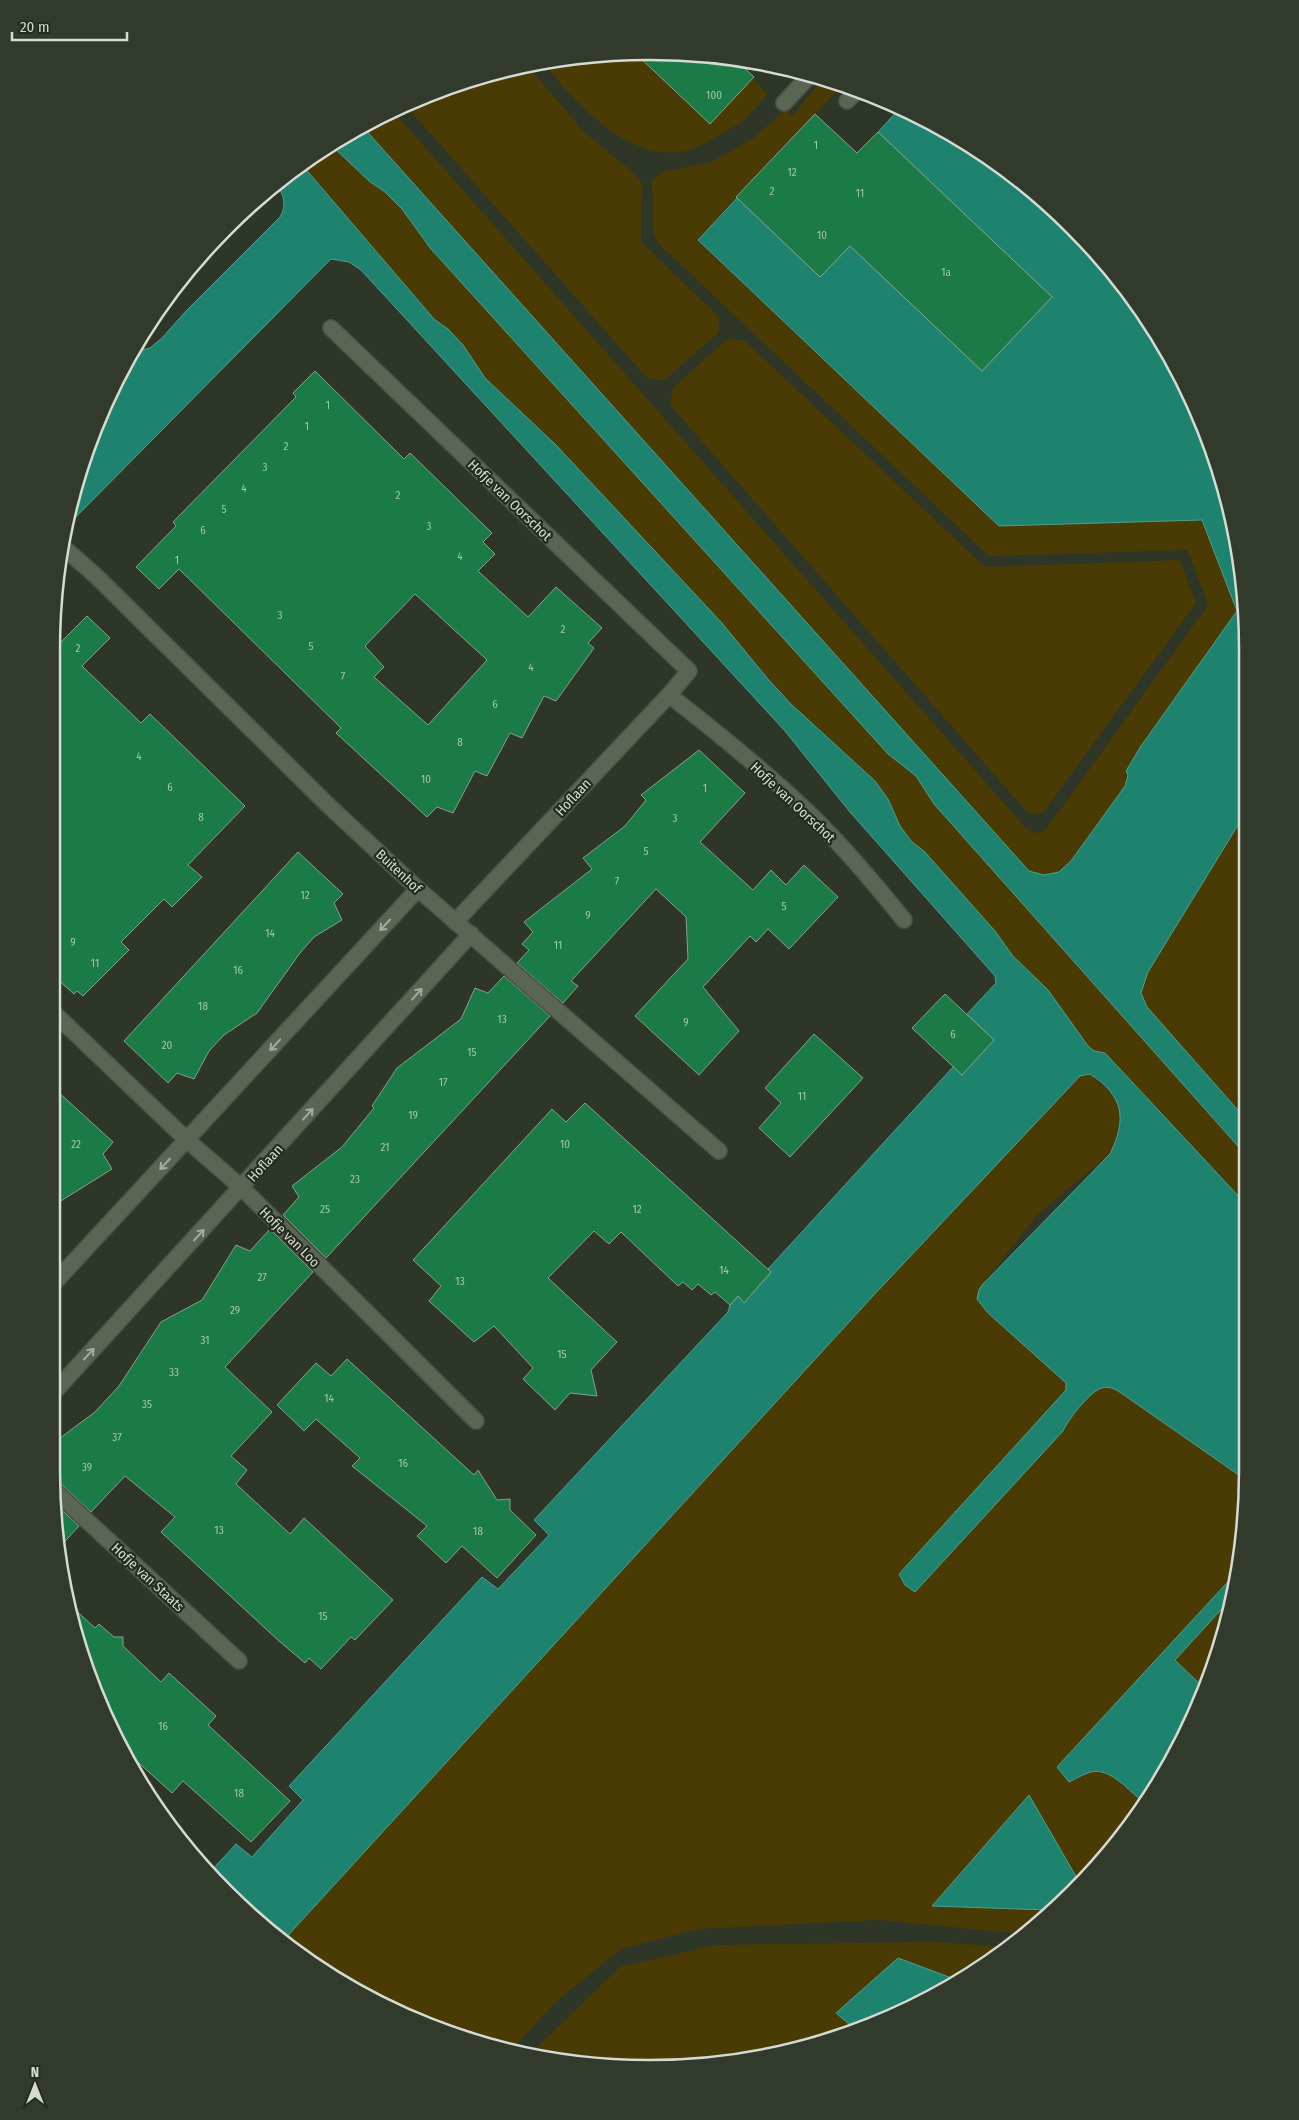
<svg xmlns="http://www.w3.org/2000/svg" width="1299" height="2120" font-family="'Fira Sans Condensed',sans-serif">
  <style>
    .green { fill: #4a3b05 }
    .water { fill: #1d836e; stroke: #549d8c }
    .building { fill: #1a7b47; stroke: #8b9e90; fill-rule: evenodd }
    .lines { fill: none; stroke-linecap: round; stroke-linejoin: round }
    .minor-casing { stroke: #4b5246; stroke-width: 18 }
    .minor { stroke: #5a6554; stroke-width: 15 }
    .oneway { stroke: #a4aca0 }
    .labels { text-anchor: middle; stroke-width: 4.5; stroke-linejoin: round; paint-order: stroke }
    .number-label { font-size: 11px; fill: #a6c3af }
    .street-label { font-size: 14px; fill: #d5dbd2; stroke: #232c1d }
    .rim { fill: none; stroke: #d5dbd2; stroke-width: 2.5 }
  </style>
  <rect width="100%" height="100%" fill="#2d3627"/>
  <g class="green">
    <path d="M636 54 710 124 752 79 768 94C760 102 753 111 745 119 738 126 727 130 719 135 707 142 695 150 681 152 627 160 574 102 544 63L571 56Z"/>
    <polygon points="528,66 583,131 629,169 642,183 641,242 719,317 719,332 665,380 648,379 406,106 457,83"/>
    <polygon points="823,79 842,86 736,197 698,241 999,526 1202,520 1237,611 1128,775 1125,786 1071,861 1059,872 1044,875 1029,871 362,126 394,112 1025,827 1033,833 1041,832 1047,828 1208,605 1188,550 989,556 659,244 653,233 652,181 662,172 711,162 751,140 785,110 792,116"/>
    <polygon points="331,145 368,181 385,192 402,209 431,249 888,754 916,776 934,804 1244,1153 1244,1202 1105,1053 1094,1051 1088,1046 1048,990 1012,955 995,931 924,851 912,842 900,826 888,799 875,781 792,704 556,445 485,378 463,345 448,329 434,319 303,166"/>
    <polygon points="727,339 744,340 985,567 1180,560 1196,603 1043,813 1030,814 1027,812 670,405 673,388"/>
    <polygon points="1246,812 1244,1117 1147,1007 1141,993 1148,972"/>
    <path d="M1090 1074 1111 1093 1119 1106 1122 1117 1119 1135 1110 1154 1038 1214 982 1285 979 1290 977 1299 988 1313 1066 1383V1390L905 1585 915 1592 1063 1431C1068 1420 1090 1391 1102 1388 1109 1386 1115 1389 1121 1393L1243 1478V1548L1236 1573 1057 1767 1069 1782 1092 1772H1102L1109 1774 1143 1802 1124 1834 1078 1880 1028 1796 932 1906 1048 1910 1024 1934 880 1920 699 1929 621 1949 557 2001 510 2051 457 2037 385 2007 286 1945 282 1942 872 1297 1075 1079 1081 1076Z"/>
    <polygon points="1229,1601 1205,1689 1175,1660"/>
    <polygon points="931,1942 1010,1947 957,1980 898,1958 836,2013 857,2031 842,2037 728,2064 649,2069 528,2056 620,1967 716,1945"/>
  </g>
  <g class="water">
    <polygon points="900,108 914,113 997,164 1016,182 1022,183 1099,255 1168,351 1216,457 1246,610 1246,812 1148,972 1141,993 1147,1007 1244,1117 1244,1153 934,804 916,776 888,754 431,249 402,209 385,192 369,181 331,145 350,132 362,126 1029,871 1044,875 1059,872 1071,861 1125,786 1128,775 1126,771 1141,746 1237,611 1202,520 999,526 698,240 737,198 820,277 850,246 982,371 1052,297 878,132"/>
    <path d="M303 166 434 319 448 329 463 345 485 378 556 445 721 622 768 679 791 704 875 781 888 799 900 826 912 842 924 851 995 931 1012 955 1048 990 1088 1046 1094 1051 1105 1053 1244 1202 1243 1478 1121 1393C1115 1389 1109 1386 1102 1388 1090 1391 1068 1420 1063 1431L915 1592 905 1585 899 1574 1066 1390V1383L988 1313 977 1299 979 1290 982 1285 1110 1154C1127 1119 1124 1096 1090 1074L1080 1076 872 1297 282 1942 211 1871 236 1844 252 1857 303 1800 289 1786 482 1577 498 1589 549 1535 534 1520 728 1312 730 1305 738 1296 744 1302 771 1273 768 1269 953 1067 994 1040 967 1014 996 983 995 976 850 812 785 731 361 270 349 262 331 259 69 524 97 421 137 351 150 348 162 338 186 311 280 217C287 205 284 194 276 185Z"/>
    <path d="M1236 1573 1229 1601 1175 1660 1205 1689 1202 1699 1143 1802C1129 1791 1110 1767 1091 1772 1083 1774 1076 1779 1069 1782L1057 1767Z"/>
    <polygon points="1029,1795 1078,1880 1048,1910 932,1906"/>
    <polygon points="898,1958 957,1980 914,2007 857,2031 836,2013"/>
  </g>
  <g class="building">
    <polygon points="688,53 736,60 754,77 710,124 636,54"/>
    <polygon points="815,114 857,153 878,132 1052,297 982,371 850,246 820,277 736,197"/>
    <path d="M315 371 404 459 410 453 492 533 483 542 495 554 478 571 528 617 556 587 602 628 588 643 594 648 556 701 544 696 522 738 510 733 487 776 475 771 453 813 437 807 427 817 336 733 341 728 179 569 159 589 136 567 176 526 173 522 296 397 293 393ZM415 594 487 660 428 725 374 677 384 667 365 646Z"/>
    <polygon points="87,616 110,638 82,666 141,723 150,714 245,806 188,865 202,877 172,907 164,899 121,942 129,950 83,996 77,991 74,994 56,978 56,642 59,644"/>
    <polygon points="699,750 745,793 700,842 753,890 771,870 786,885 804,865 838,897 789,949 768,929 756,942 750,936 703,987 739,1031 699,1075 635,1016 688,959 686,917 656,889 571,981 578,986 563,1003 517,963 529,950 522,944 533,932 524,922 592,869 583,858 625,826 646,800 641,795"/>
    <polygon points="298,852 343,894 334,903 342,920 314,937 300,953 257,1013 224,1035 209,1051 194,1079 177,1073 168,1083 124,1041"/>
    <polygon points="504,976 550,1016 326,1258 283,1215 299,1197 292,1186 342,1147 374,1108 372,1106 397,1068 461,1019 475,988 488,993"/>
    <polygon points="945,994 994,1040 962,1075 912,1028"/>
    <polygon points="814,1034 863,1078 790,1157 759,1128 781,1103 765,1088"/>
    <polygon points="56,1090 113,1142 103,1154 112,1169 56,1204"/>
    <polygon points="585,1103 771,1272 744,1303 738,1296 730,1305 715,1292 711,1295 698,1284 692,1290 683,1282 678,1286 621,1232 609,1244 594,1231 548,1278 617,1342 591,1370 597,1396 570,1393 555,1410 523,1379 533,1368 494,1326 474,1342 429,1301 441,1286 413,1260 552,1109 566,1122"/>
    <polygon points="270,1229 313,1272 225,1367 272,1412 231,1456 247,1470 236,1484 290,1534 304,1518 393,1600 355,1640 351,1637 321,1669 309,1658 305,1663 279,1641 161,1532 175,1517 125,1476 91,1512 62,1485 56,1483 56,1441 95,1412 119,1386 161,1322 202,1300 236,1245 250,1251"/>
    <polygon points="347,1359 474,1475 478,1470 497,1500 510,1499 510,1510 536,1535 497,1578 462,1546 446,1563 417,1536 427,1526 352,1466 360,1458 316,1419 304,1431 277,1405 316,1363 331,1376"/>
    <polygon points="56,1505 79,1526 57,1550 56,1549"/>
    <polygon points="70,1605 95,1628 99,1624 114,1637 123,1637 123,1646 161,1682 169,1673 216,1716 208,1725 290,1801 251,1842 183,1781 172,1793 118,1744 83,1663"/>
  </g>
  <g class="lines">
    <g class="minor-casing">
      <g id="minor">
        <polyline points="847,101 857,91"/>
        <polyline points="784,103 811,74"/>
        <polyline points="331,328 689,671 669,695 455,922"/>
        <polyline points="63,547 95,575 329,806 418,889 719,1151"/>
        <path d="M669 695C718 733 767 773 811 815 845 848 875 884 904 920"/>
        <polyline points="56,1015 187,1140 242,1188 476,1421"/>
        <polyline points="56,1281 418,889"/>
        <polyline points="56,1390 471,934"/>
        <polyline points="56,1492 239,1661"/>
      </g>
    </g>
    <use href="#minor" class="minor"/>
  </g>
  <defs><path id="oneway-shaft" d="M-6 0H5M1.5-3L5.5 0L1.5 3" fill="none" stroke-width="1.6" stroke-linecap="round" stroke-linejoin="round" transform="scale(1.25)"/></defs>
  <g class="oneway">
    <use href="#oneway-shaft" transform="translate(385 925) rotate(133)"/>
    <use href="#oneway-shaft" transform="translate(417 994) rotate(-48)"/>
    <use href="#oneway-shaft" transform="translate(275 1045) rotate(133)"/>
    <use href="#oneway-shaft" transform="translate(308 1114) rotate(-48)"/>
    <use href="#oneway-shaft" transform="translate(165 1164) rotate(133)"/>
    <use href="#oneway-shaft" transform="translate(199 1235) rotate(-47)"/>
    <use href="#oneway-shaft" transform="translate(89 1354) rotate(-47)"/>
  </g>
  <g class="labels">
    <g class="number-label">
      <text x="714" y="99">100</text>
      <text x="816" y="149">1</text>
      <text x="792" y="176">12</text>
      <text x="772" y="195">2</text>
      <text x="860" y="197">11</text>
      <text x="822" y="239">10</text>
      <text x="946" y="276">1a</text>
      <text x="328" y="409">1</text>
      <text x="307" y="430">1</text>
      <text x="286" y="450">2</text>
      <text x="265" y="471">3</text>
      <text x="244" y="492">4</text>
      <text x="398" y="499">2</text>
      <text x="224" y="513">5</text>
      <text x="429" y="530">3</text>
      <text x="203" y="534">6</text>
      <text x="460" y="560">4</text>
      <text x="177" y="564">1</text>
      <text x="280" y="619">3</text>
      <text x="563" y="633">2</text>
      <text x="311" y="650">5</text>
      <text x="78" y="652">2</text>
      <text x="531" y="671">4</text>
      <text x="343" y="680">7</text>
      <text x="495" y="708">6</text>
      <text x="460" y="746">8</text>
      <text x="139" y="760">4</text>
      <text x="426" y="783">10</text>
      <text x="170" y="791">6</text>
      <text x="705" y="792">1</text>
      <text x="201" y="821">8</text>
      <text x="675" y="822">3</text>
      <text x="646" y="855">5</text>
      <text x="617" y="885">7</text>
      <text x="305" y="899">12</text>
      <text x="784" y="910">5</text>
      <text x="588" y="919">9</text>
      <text x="270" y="937">14</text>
      <text x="73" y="946">9</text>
      <text x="558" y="949">11</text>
      <text x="95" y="967">11</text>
      <text x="238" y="974">16</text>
      <text x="203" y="1010">18</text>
      <text x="502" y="1023">13</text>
      <text x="686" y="1026">9</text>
      <text x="953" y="1038">6</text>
      <text x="167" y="1049">20</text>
      <text x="472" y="1056">15</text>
      <text x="443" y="1086">17</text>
      <text x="802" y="1100">11</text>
      <text x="413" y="1119">19</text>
      <text x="76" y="1148">22</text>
      <text x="565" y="1148">10</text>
      <text x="385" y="1151">21</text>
      <text x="355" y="1183">23</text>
      <text x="325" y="1213">25</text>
      <text x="637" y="1213">12</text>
      <text x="724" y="1274">14</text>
      <text x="262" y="1281">27</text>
      <text x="460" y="1285">13</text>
      <text x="235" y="1314">29</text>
      <text x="205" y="1344">31</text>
      <text x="562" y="1358">15</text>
      <text x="174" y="1376">33</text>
      <text x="329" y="1402">14</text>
      <text x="147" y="1408">35</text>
      <text x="117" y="1441">37</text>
      <text x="403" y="1467">16</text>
      <text x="87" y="1471">39</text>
      <text x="219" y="1534">13</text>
      <text x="478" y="1535">18</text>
      <text x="323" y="1620">15</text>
      <text x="163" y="1730">16</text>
      <text x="239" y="1797">18</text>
    </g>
    <g class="street-label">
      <text transform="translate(510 500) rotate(44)" y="5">Hofje van Oorschot</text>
      <text transform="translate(573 797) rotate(-47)" y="5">Hoflaan</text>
      <text transform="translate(793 802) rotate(43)" y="5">Hofje van Oorschot</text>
      <text transform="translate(399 871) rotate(43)" y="5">Buitenhof</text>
      <text transform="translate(265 1163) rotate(-48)" y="5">Hoflaan</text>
      <text transform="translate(290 1237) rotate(45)" y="5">Hofje van Loo</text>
      <text transform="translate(148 1577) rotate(43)" y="5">Hofje van Staats</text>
    </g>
  </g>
  <path d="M0 0H1299V2120H0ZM649 60H650A589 589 0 0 1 1239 649V1471A589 589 0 0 1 650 2060H649A589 589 0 0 1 60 1471V649A589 589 0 0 1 649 60Z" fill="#313a2b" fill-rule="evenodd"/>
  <path class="rim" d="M649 60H650A589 589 0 0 1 1239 649V1471A589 589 0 0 1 650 2060H649A589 589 0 0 1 60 1471V649A589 589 0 0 1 649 60Z"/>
  <g transform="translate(35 2085)" stroke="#232c1d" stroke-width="4" paint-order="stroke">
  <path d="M0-4L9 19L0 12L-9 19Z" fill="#d5dbd2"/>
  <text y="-8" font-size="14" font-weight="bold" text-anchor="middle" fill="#d5dbd2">N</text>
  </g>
  <path d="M12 32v8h115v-8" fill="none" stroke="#d5dbd2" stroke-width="2.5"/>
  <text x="20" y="32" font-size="15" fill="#d5dbd2" stroke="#232c1d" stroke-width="4" paint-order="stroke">20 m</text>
</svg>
